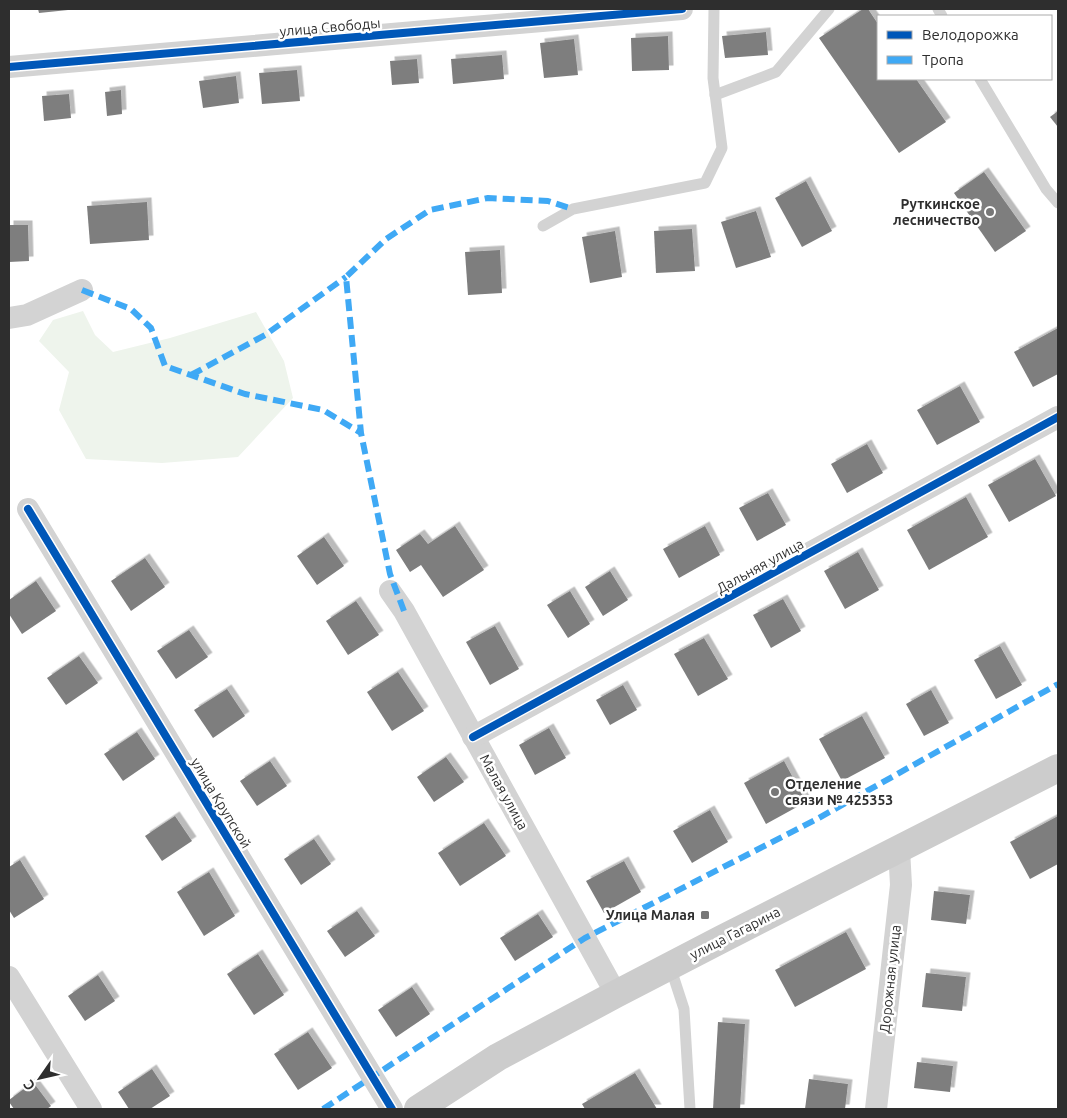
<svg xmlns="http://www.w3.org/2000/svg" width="1067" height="1118" font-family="Ubuntu,sans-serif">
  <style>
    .green { fill: #eef4ec }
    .building { fill: #7e7e7e; filter: url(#shadow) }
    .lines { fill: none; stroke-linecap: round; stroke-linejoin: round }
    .lane { stroke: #d3d3d3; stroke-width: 11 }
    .street { stroke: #d3d3d3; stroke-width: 22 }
    .secondary { stroke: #ccc; stroke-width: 28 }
    .quiet { stroke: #3fa9f5; stroke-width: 6; stroke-dasharray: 12 6; stroke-linecap: butt }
    .cycleway-casing { stroke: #fff; stroke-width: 11 }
    .cycleway { stroke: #0057b8; stroke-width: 8 }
    .poi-dot { fill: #777; stroke: #fff; stroke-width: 2 }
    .labels { text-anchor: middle; stroke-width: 5; stroke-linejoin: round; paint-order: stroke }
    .street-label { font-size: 14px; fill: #2e2e2e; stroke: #fff }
    .poi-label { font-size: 14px; font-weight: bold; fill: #2e2e2e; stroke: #fff; text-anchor: end }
  </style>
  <defs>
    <filter id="shadow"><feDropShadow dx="4.5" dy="-4.5" stdDeviation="0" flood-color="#0004"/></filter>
  </defs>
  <rect width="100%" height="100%" fill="#fff"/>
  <polygon class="green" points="83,311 95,335 113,352 170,338 256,312 284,361 293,398 238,457 162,463 86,459 59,410 69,372 39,341 53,320"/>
  <g class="building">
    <polygon points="38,9 68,9 68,10 39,13"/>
    <polygon points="863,9 868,9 878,24 878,79 916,79 946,122 899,153 819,38"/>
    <polygon points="766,32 768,55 725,58 722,36"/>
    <polygon points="668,36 669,70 632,71 631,38"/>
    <polygon points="574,39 578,75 544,78 540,43"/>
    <polygon points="502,55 504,79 453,84 451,59"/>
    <polygon points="417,59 419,83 392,85 390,61"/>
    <polygon points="297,70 300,101 262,104 259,73"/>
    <polygon points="236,76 239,103 203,108 199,81"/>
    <polygon points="121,90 122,114 107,116 105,92"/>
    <polygon points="69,94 71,118 44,121 42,96"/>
    <polygon points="1058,111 1058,127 1050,117"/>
    <polygon points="984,172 1026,231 995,252 954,193"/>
    <polygon points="806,181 832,231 802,247 775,198"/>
    <polygon points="147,202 149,240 90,244 87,206"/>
    <polygon points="756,211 771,257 736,268 721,222"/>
    <polygon points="9,225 28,225 29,261 9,262"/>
    <polygon points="692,229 695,271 656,273 654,231"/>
    <polygon points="615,231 622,277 590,283 582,237"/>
    <polygon points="500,250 502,293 468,295 465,252"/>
    <polygon points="1058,328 1058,374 1033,387 1014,352"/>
    <polygon points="960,386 980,422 937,445 917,410"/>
    <polygon points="867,444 883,473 847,493 831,464"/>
    <polygon points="1035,459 1056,496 1009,522 988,485"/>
    <polygon points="768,493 786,525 757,541 739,508"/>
    <polygon points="966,497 988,537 929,570 907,530"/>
    <polygon points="455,526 484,570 443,597 421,565 410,572 396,550 420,534 428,544"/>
    <polygon points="705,526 720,555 679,578 663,549"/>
    <polygon points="324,537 344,566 317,585 297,556"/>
    <polygon points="858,552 879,590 845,609 824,571"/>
    <polygon points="145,558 165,587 131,611 111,581"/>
    <polygon points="610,571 628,600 603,616 585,587"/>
    <polygon points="36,581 56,611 22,634 9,614 9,600"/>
    <polygon points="570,591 590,624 568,638 547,605"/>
    <polygon points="783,599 801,631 771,648 753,615"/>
    <polygon points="356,601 379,635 348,655 326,621"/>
    <polygon points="495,626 519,669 490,685 466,642"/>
    <polygon points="189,630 208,657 176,679 157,651"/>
    <polygon points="704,638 728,679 698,696 674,654"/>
    <polygon points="1000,646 1022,685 996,699 974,660"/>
    <polygon points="79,656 98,683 66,705 47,678"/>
    <polygon points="398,672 424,711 392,731 367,692"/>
    <polygon points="623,685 637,710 610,725 596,700"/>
    <polygon points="227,689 245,716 213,738 194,710"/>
    <polygon points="931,690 949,723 924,736 906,704"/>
    <polygon points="862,716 885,758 842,781 819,739"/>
    <polygon points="549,728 566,758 535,775 519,745"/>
    <polygon points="137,732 155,759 123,781 104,754"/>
    <polygon points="446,757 464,782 434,802 417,777"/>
    <polygon points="270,761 287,786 257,806 240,781"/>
    <polygon points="784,761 806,802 766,824 744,783"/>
    <polygon points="710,810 728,842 692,863 673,831"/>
    <polygon points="175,816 192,841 162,861 145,836"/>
    <polygon points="1058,816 1058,864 1030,879 1010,842"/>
    <polygon points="484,823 506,856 460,886 438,853"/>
    <polygon points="314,839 331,864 301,885 284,859"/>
    <polygon points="20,860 44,899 14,918 9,910 9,867"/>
    <polygon points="624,861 641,892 604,913 586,881"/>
    <polygon points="209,872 235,916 204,936 177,892"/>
    <polygon points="934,891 970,895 966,924 931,920"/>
    <polygon points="357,911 375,936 345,957 327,931"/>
    <polygon points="538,914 553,937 515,961 500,938"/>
    <polygon points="846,932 866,969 795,1007 775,970"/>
    <polygon points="258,954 284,995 254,1015 227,974"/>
    <polygon points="926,973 966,977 962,1011 922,1007"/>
    <polygon points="98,975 115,1001 85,1021 68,996"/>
    <polygon points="412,987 430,1014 396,1037 378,1010"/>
    <polygon points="718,1022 745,1024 740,1109 713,1109"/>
    <polygon points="308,1032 332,1068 298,1090 274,1054"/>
    <polygon points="917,1062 953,1066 950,1092 914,1088"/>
    <polygon points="152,1069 170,1096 150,1109 129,1109 118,1092"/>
    <polygon points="635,1073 657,1109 585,1109 582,1104"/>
    <polygon points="809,1079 848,1084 845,1109 805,1109"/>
    <polygon points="33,1082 51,1106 47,1109 14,1109 9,1102 9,1100"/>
  </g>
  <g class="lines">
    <g class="lane">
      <polyline points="938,9 942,16"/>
      <polyline points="980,79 1046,189 1058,203"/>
      <polyline points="715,95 776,72 829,9"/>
      <polyline points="543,226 573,209 705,183 722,148 713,78 714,9"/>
      <polyline points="670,966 684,1009 690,1109"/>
    </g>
    <g class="street">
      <polyline points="9,67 682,9"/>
      <polyline points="9,318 27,315 82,290"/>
      <polyline points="28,509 392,1109"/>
      <polyline points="390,591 404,611 616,994"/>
      <polyline points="473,737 1058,417"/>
      <polyline points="9,977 91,1109"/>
      <polyline points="876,1109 901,885 899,849"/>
    </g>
    <polyline class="secondary" points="418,1109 498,1057 616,994 722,939 1058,768"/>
    <g class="quiet">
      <polyline points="82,290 131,309 151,328 165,366 245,394 323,410 361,433"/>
      <polyline points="191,375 265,335 346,277"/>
      <polyline points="404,611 390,574 361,433 346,277 386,239 430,210 488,198 548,201 573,209"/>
      <polyline points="323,1109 585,938 817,819 1058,684"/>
    </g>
    <g class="cycleway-casing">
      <g id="cycleway">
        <polyline points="9,67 682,9"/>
        <polyline points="28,509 392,1109"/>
        <polyline points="473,737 1058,417"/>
      </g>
    </g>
    <use href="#cycleway" class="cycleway"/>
  </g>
  <g class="poi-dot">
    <circle cx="990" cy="212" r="5"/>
    <circle cx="775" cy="792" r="5"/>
    <rect x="700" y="910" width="10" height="10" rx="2.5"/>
  </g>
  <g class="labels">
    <g class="street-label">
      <text transform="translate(330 27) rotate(-5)" y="5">улица Свободы</text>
      <text transform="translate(760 566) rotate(-29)" y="5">Дальняя улица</text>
      <text transform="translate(504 792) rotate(61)" y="5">Малая улица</text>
      <text transform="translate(221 803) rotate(59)" y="5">улица Крупской</text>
      <text transform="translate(735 933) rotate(-27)" y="5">улица Гагарина</text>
      <text transform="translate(890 979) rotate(-84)" y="5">Дорожная улица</text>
    </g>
    <g class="poi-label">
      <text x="980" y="209">Руткинское<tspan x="980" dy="16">лесничество</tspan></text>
      <text x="785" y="789" text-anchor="start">Отделение<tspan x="785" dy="16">связи № 425353</tspan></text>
      <text x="695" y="920">Улица Малая</text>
    </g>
  </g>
  <rect width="1067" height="1118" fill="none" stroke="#2e2e2e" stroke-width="20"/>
  <rect x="877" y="15" width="175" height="65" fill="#ffffff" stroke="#ababab"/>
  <rect x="887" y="31" width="25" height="8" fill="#0057b8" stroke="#ababab"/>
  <text x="922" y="40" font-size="15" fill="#2e2e2e">Велодорожка</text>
  <rect x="887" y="56" width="25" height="8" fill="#3fa9f5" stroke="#ababab"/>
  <text x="922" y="65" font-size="15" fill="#2e2e2e">Тропа</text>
  <g transform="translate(40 1078) rotate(236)" stroke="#ffffff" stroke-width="4" paint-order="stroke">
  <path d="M0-4L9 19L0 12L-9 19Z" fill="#2e2e2e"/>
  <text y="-8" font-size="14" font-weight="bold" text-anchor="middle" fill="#2e2e2e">С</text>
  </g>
</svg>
